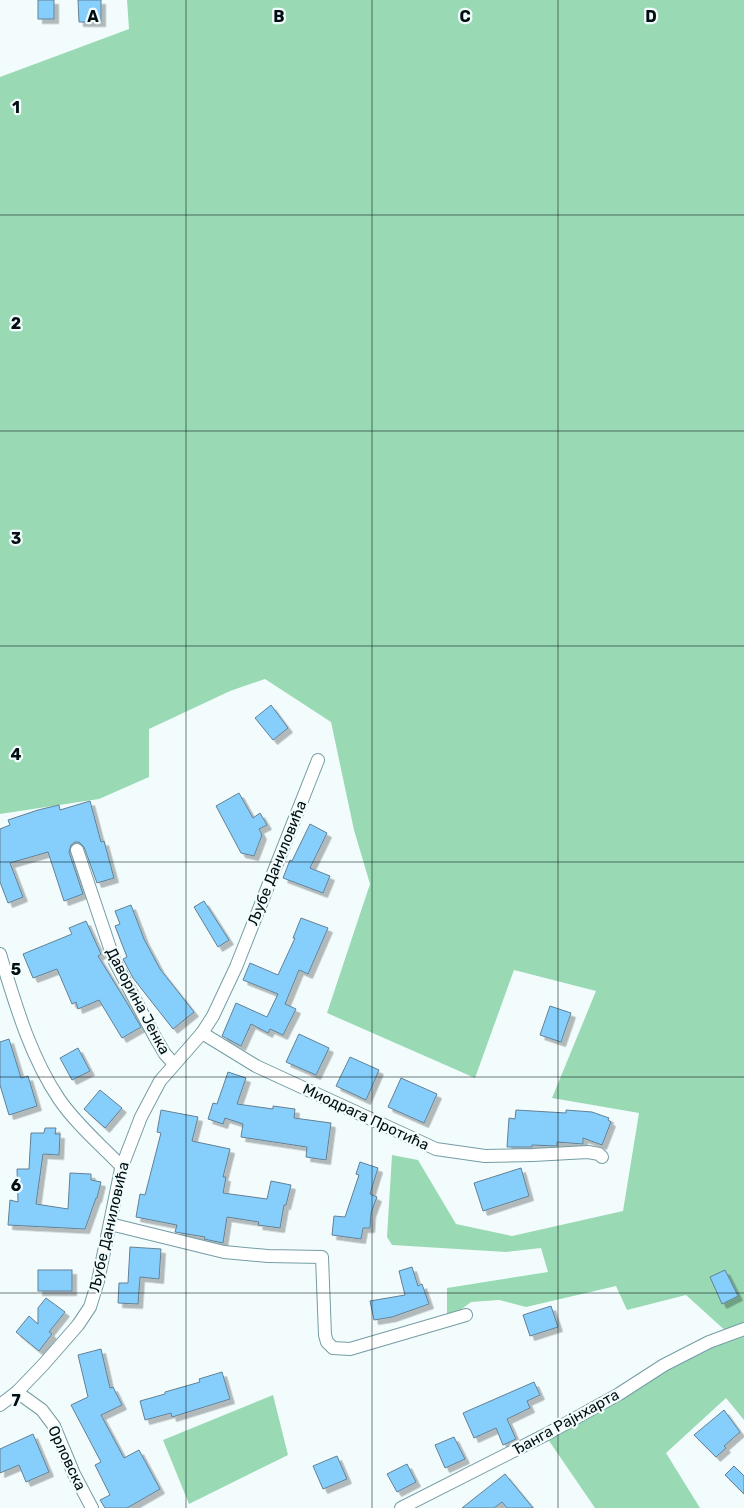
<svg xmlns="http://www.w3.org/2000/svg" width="744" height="1508" font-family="Rubik,sans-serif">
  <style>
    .green { fill: #99dab4 }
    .building { fill: #86cffd; stroke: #628094; filter: url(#shadow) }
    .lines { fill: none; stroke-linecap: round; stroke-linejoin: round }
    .minor-casing { stroke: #749da5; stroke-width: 14 }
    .minor { stroke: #fff; stroke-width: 12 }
    .grid { fill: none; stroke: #020f12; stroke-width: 1; stroke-opacity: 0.55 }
    .labels { text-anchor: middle; stroke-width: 4.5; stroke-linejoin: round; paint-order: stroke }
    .street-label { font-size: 15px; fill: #020f12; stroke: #f3fcfd }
    .grid-label { font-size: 16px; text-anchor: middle; font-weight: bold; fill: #020f12; stroke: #f3fcfd; stroke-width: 4.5; stroke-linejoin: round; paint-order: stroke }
  </style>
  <defs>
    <filter id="shadow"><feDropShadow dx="4.5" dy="4.5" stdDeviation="0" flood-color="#0004"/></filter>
  </defs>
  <rect width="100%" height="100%" fill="#f3fcfd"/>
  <g class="green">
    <polygon points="127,0 744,0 744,1420 726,1398 666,1453 700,1508 595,1508 545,1435 729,1334 686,1295 627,1310 616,1286 526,1307 499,1300 471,1302 447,1320 447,1288 548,1272 541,1248 506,1252 392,1245 387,1237 392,1155 418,1160 456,1224 512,1236 623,1211 639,1113 552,1098 596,991 514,970 475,1078 327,1013 370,884 354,830 331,722 265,679 230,691 149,729 149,777 99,799 0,814 0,77 129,29"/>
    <polygon points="273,1395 288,1455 189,1504 163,1440"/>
  </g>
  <g class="building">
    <rect x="38" y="0" width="16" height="19"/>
    <polygon points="78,0 101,0 101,22 79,22"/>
    <polygon points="271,705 288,728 273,740 255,718"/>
    <polygon points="239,793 253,818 260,813 267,825 259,829 262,835 254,856 241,853 216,806"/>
    <polygon points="90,801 101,842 104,841 114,878 97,883 84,847 79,842 75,842 71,845 69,852 83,894 64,901 48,852 10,863 23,897 8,903 0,882 0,829 10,825 8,820 38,810 59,805 60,810"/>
    <polygon points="310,824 327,833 310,868 330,876 323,893 283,878 290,860 292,861"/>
    <polygon points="204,901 229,940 218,947 194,907"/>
    <polygon points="131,905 144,939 160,969 194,1012 173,1029 133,978 123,959 127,957 115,926 120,924 115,911"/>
    <polygon points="301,918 328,928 308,974 299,970 285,1004 296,1009 283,1035 270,1029 268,1033 251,1024 241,1046 222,1036 236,1003 267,1017 278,994 243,980 250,963 278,975 295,938 293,938"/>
    <polygon points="86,921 101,954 98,956 127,1003 141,1027 122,1038 99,1000 78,1009 76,1002 72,1004 57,969 33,978 23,954 72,934 69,928"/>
    <polygon points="550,1006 571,1013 561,1042 540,1035"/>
    <polygon points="299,1034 329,1048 316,1075 286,1062"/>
    <polygon points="9,1039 21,1078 28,1076 37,1106 9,1115 0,1085 0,1042"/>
    <polygon points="78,1048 90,1071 72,1080 60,1058"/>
    <polygon points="350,1057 379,1070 366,1100 336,1086"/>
    <polygon points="228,1072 246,1078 237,1104 273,1109 273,1106 295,1109 294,1118 331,1123 326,1160 306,1157 307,1147 241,1137 243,1124 225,1118 223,1124 208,1119 213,1103 217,1104"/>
    <polygon points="401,1078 437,1094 424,1123 388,1107"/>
    <polygon points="100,1090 122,1108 105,1128 84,1109"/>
    <polygon points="161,1110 198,1117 192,1141 230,1149 223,1177 226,1177 223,1193 267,1199 271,1181 291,1185 286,1205 284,1205 280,1228 258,1225 259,1222 227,1217 223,1243 204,1239 205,1237 175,1232 177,1225 136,1217 140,1194 145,1195 161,1133 157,1132"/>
    <polygon points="516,1110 566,1113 566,1110 592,1112 609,1118 608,1120 611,1122 602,1145 583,1138 583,1144 557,1142 557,1146 532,1145 532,1147 507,1147 509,1118 515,1119"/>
    <polygon points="45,1128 56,1128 55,1134 60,1134 59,1155 43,1154 36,1204 68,1209 70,1173 91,1174 91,1180 101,1182 97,1198 96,1198 85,1229 8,1225 10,1200 18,1202 17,1169 29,1169 31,1133 44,1133"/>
    <polygon points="360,1162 378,1168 370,1194 377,1197 371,1213 370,1228 363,1228 361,1239 332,1235 334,1216 345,1217 359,1175 356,1174"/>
    <polygon points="521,1168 529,1196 483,1211 474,1183"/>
    <polygon points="130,1247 161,1249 159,1279 140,1277 138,1304 118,1303 119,1283 128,1283"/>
    <polygon points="412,1267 418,1286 422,1284 429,1304 392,1317 374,1320 370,1301 405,1295 399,1271"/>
    <rect x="38" y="1270" width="34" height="21"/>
    <polygon points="725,1270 738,1296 722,1304 710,1277"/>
    <polygon points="46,1298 65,1312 49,1332 52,1334 39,1351 16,1332 29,1316 38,1324 38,1308"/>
    <polygon points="551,1306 558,1327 530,1336 523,1315"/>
    <polygon points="101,1349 110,1388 113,1387 122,1405 101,1415 124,1458 139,1450 160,1489 127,1508 105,1508 100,1500 110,1495 95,1465 101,1462 71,1405 88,1397 78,1355"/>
    <polygon points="222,1372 230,1399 172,1417 171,1413 145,1420 140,1401 165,1394 165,1392 200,1382 199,1379"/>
    <polygon points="534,1382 540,1395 527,1401 530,1408 507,1419 516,1439 503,1445 496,1428 474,1438 463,1413"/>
    <polygon points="724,1410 740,1432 724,1446 726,1448 716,1457 694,1435"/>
    <polygon points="33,1434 49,1472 26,1482 19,1465 0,1473 0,1449"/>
    <polygon points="454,1437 465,1459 445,1468 435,1445"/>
    <polygon points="337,1456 347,1479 323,1489 313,1466"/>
    <polygon points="407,1464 416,1482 397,1492 387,1474"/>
    <polygon points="734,1466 744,1476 744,1494 725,1475"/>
    <polygon points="505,1474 533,1508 507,1508 502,1502 494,1508 462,1508"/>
  </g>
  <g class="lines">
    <g class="minor-casing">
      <g id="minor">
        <polyline points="77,850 114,960 155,1037 165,1054 174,1064"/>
        <path d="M0 954C15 1003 30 1056 59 1099 76 1124 101 1145 122 1167"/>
        <polyline points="202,1033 256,1066 436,1149 485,1156 533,1155 588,1152 599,1154 602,1157"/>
        <polyline points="110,1224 224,1252 268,1256 322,1257 325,1335 327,1342 333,1348 350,1349 466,1315"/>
        <polyline points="17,1392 42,1410 54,1426 74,1474 92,1508"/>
        <polyline points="0,1405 17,1392 43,1365 78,1325 90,1307 98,1281 121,1169 141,1117 160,1081 202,1033 213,1016 236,967 318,760"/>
        <polyline points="401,1508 545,1435 619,1394 664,1365 709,1342 744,1329"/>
      </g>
    </g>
    <use href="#minor" class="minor"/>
  </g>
  <path class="grid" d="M186 0V1508M372 0V1508M558 0V1508M0 215H744M0 431H744M0 646H744M0 862H744M0 1077H744M0 1293H744"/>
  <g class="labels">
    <g class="street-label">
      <text transform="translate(277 863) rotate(-68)" y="5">Љубе Даниловића</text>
      <text transform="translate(138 1001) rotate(62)" y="5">Даворина Јенка</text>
      <text transform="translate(366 1117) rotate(25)" y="5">Миодрага Протића</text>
      <text transform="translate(109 1227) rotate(-77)" y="5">Љубе Даниловића</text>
      <text transform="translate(566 1422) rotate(-29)" y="5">Ђанга Рајнхарта</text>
      <text transform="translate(67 1458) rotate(65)" y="5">Орловска</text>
    </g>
  </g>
  <g class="grid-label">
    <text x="93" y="22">A</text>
    <text x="279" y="22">B</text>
    <text x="465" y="22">C</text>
    <text x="651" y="22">D</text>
    <text x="16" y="113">1</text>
    <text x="16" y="329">2</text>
    <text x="16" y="544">3</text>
    <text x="16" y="760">4</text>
    <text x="16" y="975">5</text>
    <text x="16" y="1191">6</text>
    <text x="16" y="1406">7</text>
  </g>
</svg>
